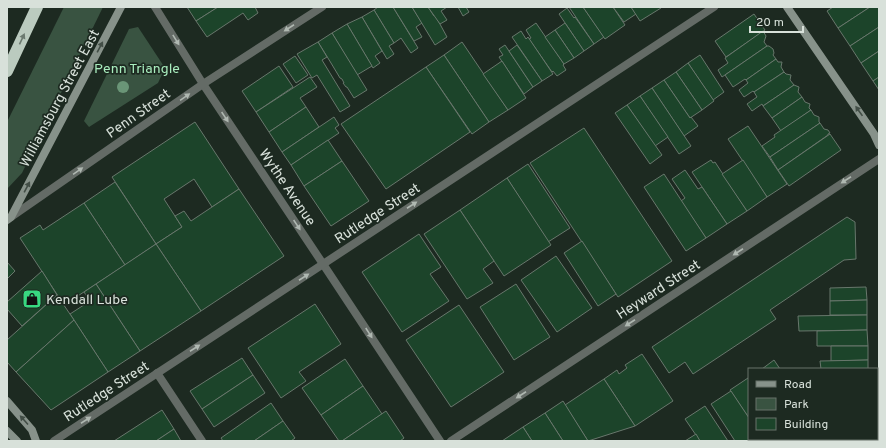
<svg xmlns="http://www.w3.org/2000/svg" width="886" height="448" font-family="Overpass,sans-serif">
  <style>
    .green { fill: #395341 }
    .building { fill: #1c442a; stroke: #68776c }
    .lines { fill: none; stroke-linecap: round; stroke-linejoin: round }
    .service { stroke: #646b66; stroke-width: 8 }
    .minor { stroke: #646b66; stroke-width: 8 }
    .secondary { stroke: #87928a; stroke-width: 8 }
    .motorway { stroke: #bbcbbf; stroke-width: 12 }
    .tree { fill: #6a9577 }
    .oneway { fill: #afb8b1 }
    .oneway2 { fill: #6c7a70 }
    .oneway3 { fill: #424e46 }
    .labels { text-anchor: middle; stroke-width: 3.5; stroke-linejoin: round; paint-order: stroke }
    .park-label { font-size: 14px; fill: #a9edbe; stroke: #1d2a21 }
    .street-label { font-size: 14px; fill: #d8e1da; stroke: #1d2a21 }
    .poi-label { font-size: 14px; fill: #d8e1da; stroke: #1d2a21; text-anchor: start }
  </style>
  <rect width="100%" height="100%" fill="#1d2a21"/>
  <g class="green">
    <polygon points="64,7 103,7 22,173 7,189 7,122"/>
    <polygon points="138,27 165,68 158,83 89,127 84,121 129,29"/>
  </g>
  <g class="building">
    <polygon points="187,7 218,7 196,21"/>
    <polygon points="218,7 255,7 258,13 248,20 243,13 207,37 196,21"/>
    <polygon points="378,7 393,7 418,48 411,53 401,38 394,43 374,10"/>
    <polygon points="393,7 412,7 422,23 416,27 422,37 414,41"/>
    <polygon points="412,7 428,7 434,16 435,15 447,37 435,45"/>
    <polygon points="428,7 447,7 441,11 447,20 440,24"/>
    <polygon points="458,7 466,7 469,12 463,16"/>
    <polygon points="569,7 583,7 604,37 594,44"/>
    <polygon points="583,7 613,7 625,25 605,39"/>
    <polygon points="613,7 631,7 636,14 624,22"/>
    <polygon points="631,7 660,7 661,8 640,21"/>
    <polygon points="833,7 870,7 838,28 827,11"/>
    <polygon points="870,7 879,7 879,27 850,46 838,28"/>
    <polygon points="567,8 574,18 575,17 594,44 584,51 559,14"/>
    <polygon points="374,10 394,43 389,46 394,54 387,59 362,17"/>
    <polygon points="754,14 765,30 726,57 715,41"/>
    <polygon points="362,17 382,51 375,56 380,63 373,68 347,24"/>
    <polygon points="536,23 564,64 563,65 566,70 557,76 553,71 552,72 529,39 531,38 526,30"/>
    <polygon points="565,23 584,51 574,58 555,30"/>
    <polygon points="347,24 372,66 357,75 332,33"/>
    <polygon points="879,27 879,51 861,63 850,46"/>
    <polygon points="555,30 574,58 564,64 545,37"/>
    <polygon points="521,31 526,39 528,37 553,74 542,81 512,37"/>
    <polygon points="763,31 766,36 764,42 767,46 722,77 718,70 728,63 725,58"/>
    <polygon points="332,33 367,90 354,98 347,87 346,87 343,83 344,83 342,79 340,78 331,63 318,42"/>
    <polygon points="318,42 327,57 322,60 350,106 340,112 317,75 312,78 297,54"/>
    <polygon points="462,42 508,110 489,122 444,55"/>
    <polygon points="505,45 533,87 524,94 499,57 503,55 499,49"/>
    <polygon points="517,45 542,81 533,87 509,51"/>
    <polygon points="767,46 769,46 773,49 774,53 773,55 776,59 746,80 745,79 733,87 725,75"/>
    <polygon points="879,51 879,77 873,81 861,63"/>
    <polygon points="444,55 489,122 472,134 426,67"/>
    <polygon points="700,55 724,92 713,100 688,63"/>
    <polygon points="295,56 308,75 296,83 283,64"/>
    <polygon points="776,59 778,62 782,62 781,67 784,72 754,92 753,91 744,97 739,90 748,83 746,80"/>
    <polygon points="502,61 526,98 508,110 483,74"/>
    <polygon points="688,63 714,101 702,110 676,72"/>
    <polygon points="279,66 293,87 256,112 242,91"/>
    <polygon points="426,67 470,132 386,189 341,124"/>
    <polygon points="676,72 702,110 690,118 664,80"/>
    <polygon points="784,72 786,74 791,75 790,80 794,85 763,106 762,104 752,111 747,104 757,97 754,92"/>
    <polygon points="310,77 317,87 300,98 306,107 269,132 256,112"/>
    <polygon points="879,77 879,90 873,81"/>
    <polygon points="664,80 690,118 691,117 698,126 684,136 652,88"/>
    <polygon points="794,85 799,87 798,92 802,97 772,118 763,106"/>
    <polygon points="652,88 691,146 679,154 640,96"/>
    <polygon points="640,96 668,137 655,146 627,105"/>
    <polygon points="802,97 805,102 810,104 809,108 811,110 781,131 772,118"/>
    <polygon points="627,105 662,155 650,164 615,113"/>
    <polygon points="306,107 319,127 282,152 269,132"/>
    <polygon points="811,110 814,115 819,117 819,122 820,123 770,157 762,146 775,137 774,135"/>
    <polygon points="334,117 339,125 335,128 339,133 291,165 282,152"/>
    <polygon points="195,122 239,189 212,207 194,179 164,199 182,227 156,244 112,177"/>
    <polygon points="820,123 824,129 828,130 830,133 828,134 828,135 778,170 770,157"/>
    <polygon points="748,126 787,184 767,197 728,139"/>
    <polygon points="584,128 672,261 618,297 530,163"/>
    <polygon points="830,134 841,150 789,186 778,170"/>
    <polygon points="328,140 342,161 304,186 291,165"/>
    <polygon points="711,160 713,163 715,162 747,211 727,224 692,172"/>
    <polygon points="743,160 767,197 747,211 722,174"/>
    <polygon points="342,161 369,201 331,226 304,186"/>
    <polygon points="528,164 570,228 548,242 507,178"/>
    <polygon points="685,170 698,189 702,187 727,224 706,238 681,201 685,198 672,179"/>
    <polygon points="664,174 706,238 686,251 644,187"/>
    <polygon points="507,178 551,245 504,276 460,210"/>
    <polygon points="115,182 156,244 125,265 84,203"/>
    <polygon points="239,189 284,256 201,311 156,244 182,227 175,216 184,211 191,221"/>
    <polygon points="84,203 125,265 64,305 20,238 40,225 43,230"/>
    <polygon points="460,210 494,261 483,269 493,283 467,299 424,234"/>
    <polygon points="847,217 855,222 856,259 844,260 770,310 776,319 693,374 685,362 669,373 652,347"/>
    <polygon points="419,234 441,267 430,274 449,301 402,332 362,272"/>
    <polygon points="582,241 616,294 598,306 564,253"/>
    <polygon points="156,244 201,311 140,351 96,284"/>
    <polygon points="556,256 592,308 557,332 521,280"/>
    <polygon points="7,262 15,271 7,279"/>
    <polygon points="42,271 57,295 22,326 7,309 7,302"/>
    <polygon points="96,284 140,351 108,372 70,314 90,301 84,292"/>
    <polygon points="516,284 550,337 514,360 480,307"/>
    <polygon points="866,287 867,300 830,301 830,288"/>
    <polygon points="57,295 74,320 16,372 7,362 7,340"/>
    <polygon points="867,300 867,315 830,315 830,301"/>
    <polygon points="315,304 341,344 299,372 306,381 281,398 248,348"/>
    <polygon points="459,305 504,372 451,407 406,340"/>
    <polygon points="867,315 867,330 799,331 798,316"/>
    <polygon points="74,320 108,372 51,410 16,372"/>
    <polygon points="867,330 868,346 817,346 817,331"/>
    <polygon points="831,346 868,346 868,360 831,361"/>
    <polygon points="642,354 673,401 635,426 604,379 617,370 619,374 627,368 625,365"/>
    <polygon points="242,358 253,375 202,409 190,391"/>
    <polygon points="345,359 363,386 321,415 302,388"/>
    <polygon points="774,360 780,369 762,369"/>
    <polygon points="868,360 868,369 821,369 820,361"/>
    <polygon points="253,375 265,393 214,427 202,409"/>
    <polygon points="748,378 749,379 749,418 730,390"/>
    <polygon points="604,379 635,426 588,441 565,405"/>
    <polygon points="363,386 382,414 342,441 339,441 321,415"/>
    <polygon points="731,391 749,418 749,439 762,439 764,441 735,441 711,404"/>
    <polygon points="563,401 588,441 563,441 545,413"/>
    <polygon points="271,403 283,421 254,441 223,441 221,438"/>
    <polygon points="705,406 728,441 700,441 685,419"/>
    <polygon points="162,410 174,429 156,441 114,441"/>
    <polygon points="386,411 404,438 400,441 342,441"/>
    <polygon points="545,413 563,441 532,441 523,427"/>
    <polygon points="283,421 295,438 291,441 254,441"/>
    <polygon points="523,427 532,441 502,441"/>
    <polygon points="174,429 181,441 156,441"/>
    <polygon points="696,434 700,441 685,441"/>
    <polygon points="762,439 788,439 789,441 764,441"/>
  </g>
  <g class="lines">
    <polyline class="service" points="157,373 202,441"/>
    <g class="minor">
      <polyline points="155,7 203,84 323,264 440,441"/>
      <polyline points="11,217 203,84 322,7"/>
      <polyline points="877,422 879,420"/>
      <polyline points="54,441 714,7"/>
      <polyline points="451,441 879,159"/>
      <polyline points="849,441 852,439"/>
    </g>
    <g class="secondary">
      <polyline points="787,7 874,134 879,145"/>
      <polyline points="7,220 11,217 121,7"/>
      <polyline points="7,401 32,430 36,441"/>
      <polyline points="7,431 17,441"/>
    </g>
    <polyline class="motorway" points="7,71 37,7"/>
  </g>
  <circle class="tree" cx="123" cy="87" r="6"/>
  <defs><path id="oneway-solid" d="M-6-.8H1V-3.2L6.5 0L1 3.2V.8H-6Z"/></defs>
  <g class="oneway">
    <use href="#oneway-solid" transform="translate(289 28) rotate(147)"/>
    <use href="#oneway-solid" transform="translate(176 40) rotate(58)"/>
    <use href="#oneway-solid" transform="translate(185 97) rotate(-35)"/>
    <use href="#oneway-solid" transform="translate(225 117) rotate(56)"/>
    <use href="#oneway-solid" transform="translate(78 171) rotate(-35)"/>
    <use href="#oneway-solid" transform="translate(846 180) rotate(147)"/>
    <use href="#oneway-solid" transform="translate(412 205) rotate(-33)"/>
    <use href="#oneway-solid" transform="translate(297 225) rotate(56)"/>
    <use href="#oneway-solid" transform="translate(738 252) rotate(147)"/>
    <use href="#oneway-solid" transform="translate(304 277) rotate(-33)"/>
    <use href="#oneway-solid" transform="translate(630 323) rotate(147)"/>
    <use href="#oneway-solid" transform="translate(369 333) rotate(57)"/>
    <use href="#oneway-solid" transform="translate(195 348) rotate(-33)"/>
    <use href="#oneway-solid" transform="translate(521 395) rotate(147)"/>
    <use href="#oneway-solid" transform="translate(86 420) rotate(-33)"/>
  </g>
  <use class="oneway2" href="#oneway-solid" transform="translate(22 39) rotate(-65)"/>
  <g class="oneway3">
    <use href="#oneway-solid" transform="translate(100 47) rotate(-62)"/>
    <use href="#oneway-solid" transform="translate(859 111) rotate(-125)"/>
    <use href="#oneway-solid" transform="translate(27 187) rotate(-62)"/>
    <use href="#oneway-solid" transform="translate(24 420) rotate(-132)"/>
  </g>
  <defs>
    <g id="shop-square" transform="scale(1)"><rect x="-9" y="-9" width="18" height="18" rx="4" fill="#38d880" stroke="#1d2a21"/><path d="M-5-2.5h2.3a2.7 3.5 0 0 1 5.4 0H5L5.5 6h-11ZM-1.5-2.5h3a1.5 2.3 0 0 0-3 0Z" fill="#111"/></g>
  </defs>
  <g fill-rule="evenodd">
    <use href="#shop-square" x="32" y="299"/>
  </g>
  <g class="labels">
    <g class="park-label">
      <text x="137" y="73">Penn Triangle</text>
    </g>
    <g class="street-label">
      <text transform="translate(59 98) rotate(-62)" y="5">Williamsburg Street East</text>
      <text transform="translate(138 113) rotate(-35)" y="5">Penn Street</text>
      <text transform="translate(288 187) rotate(56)" y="5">Wythe Avenue</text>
      <text transform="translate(377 213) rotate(-33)" y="5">Rutledge Street</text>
      <text transform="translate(658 289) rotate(-33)" y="5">Heyward Street</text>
      <text transform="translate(106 391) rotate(-33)" y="5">Rutledge Street</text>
    </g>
    <g class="poi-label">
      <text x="46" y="304">Kendall Lube</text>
    </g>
  </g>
  <rect width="886" height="448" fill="none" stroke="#d8e1da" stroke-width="16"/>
  <rect x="748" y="368" width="130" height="72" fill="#1d2a21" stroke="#68736b"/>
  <rect x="756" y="381" width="20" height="6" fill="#87928a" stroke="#68736b"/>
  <text x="784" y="388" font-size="12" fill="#d8e1da">Road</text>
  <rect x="756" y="398" width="20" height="12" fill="#395341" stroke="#68736b"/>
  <text x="784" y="408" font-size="12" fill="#d8e1da">Park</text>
  <rect x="756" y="418" width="20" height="12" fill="#1c442a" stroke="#68736b"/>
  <text x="784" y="428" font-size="12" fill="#d8e1da">Building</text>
  <path d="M750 26v6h53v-6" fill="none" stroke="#d8e1da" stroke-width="2"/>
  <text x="756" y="26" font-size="12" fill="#d8e1da" stroke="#1d2a21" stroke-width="3" paint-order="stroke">20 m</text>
</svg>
